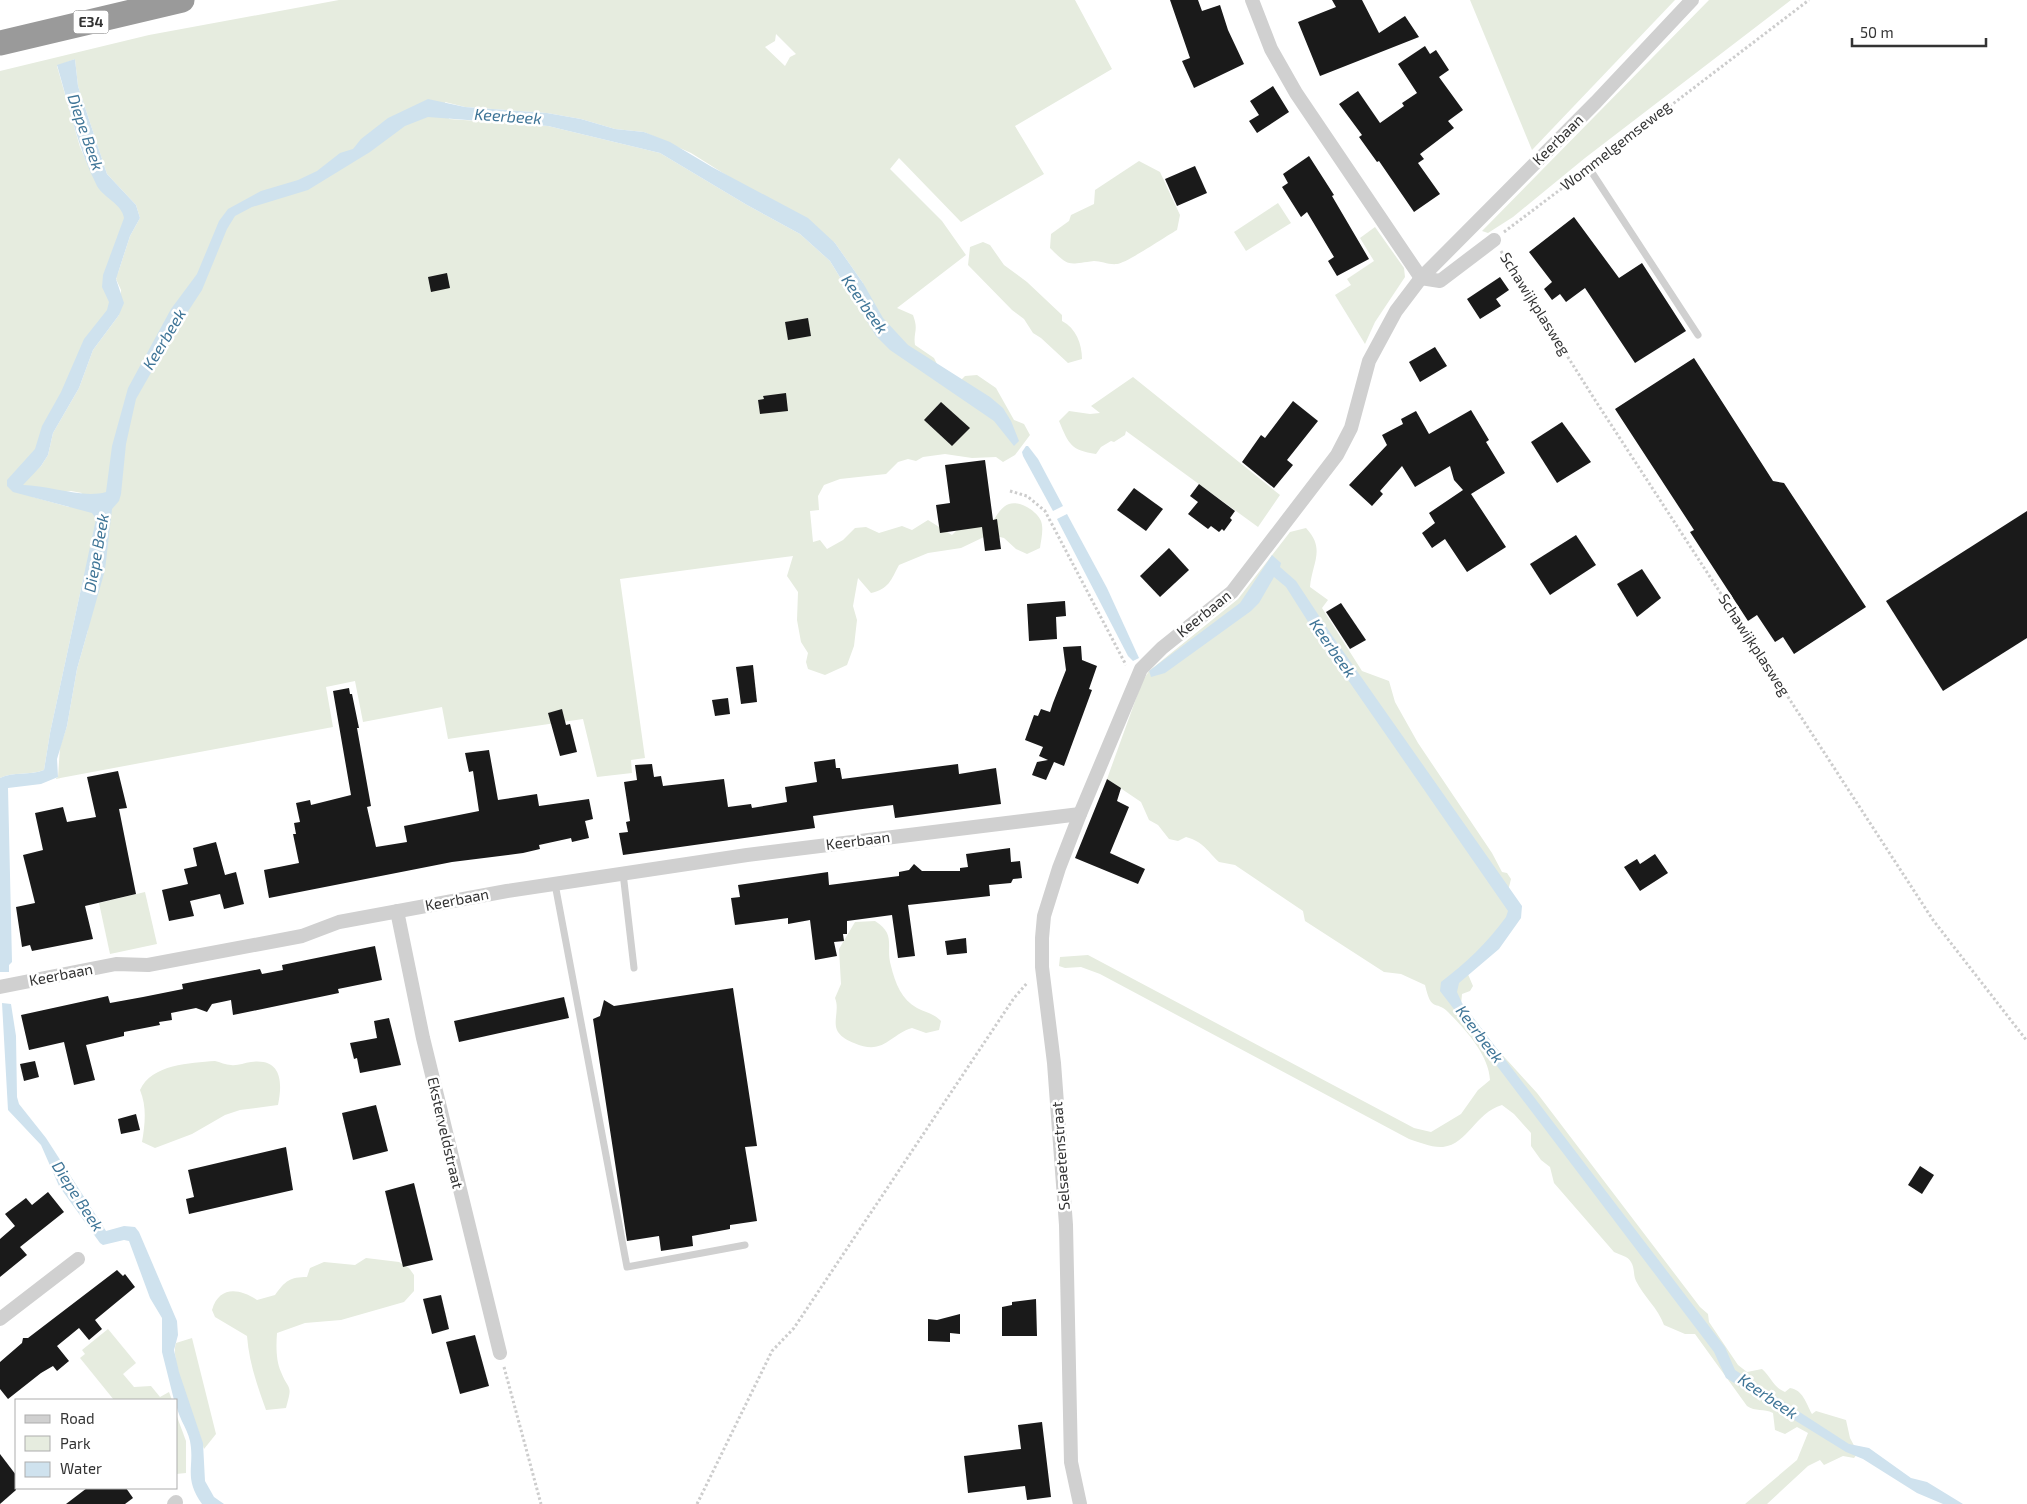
<svg xmlns="http://www.w3.org/2000/svg" width="2027" height="1504" font-family="'Exo 2',sans-serif">
  <style>
    .green { fill: #e6ecdf; fill-rule: evenodd }
    .water { fill: #cfe2ee }
    .building { fill: #1a1a1a }
    .lines { fill: none; stroke-linecap: round; stroke-linejoin: round }
    .path { stroke: #cdcdcd; stroke-width: 3; stroke-dasharray: 2.5 2.5; stroke-linecap: butt }
    .lane { stroke: #d0d0d0; stroke-width: 7 }
    .street { stroke: #d0d0d0; stroke-width: 14 }
    .highway { stroke: #9a9a9a; stroke-width: 25 }
    .labels { text-anchor: middle; stroke-width: 5; stroke-linejoin: round; paint-order: stroke }
    .shield { fill: #fff; stroke: #707070; stroke-width: 1 }
    .shield-label { font-size: 14px; font-weight: bold; fill: #333 }
    .street-label { font-size: 15px; fill: #333; stroke: #fff }
    .water-label { font-size: 16px; font-style: italic; fill: #3f7597; stroke: #fff }
  </style>
  <rect width="100%" height="100%" fill="#fff"/>
  <g class="green">
    <path d="M339 0H1075L1112 69 1015 126 1044 174 961 222 899 158 890 169 942 221 966 255 897 308 913 315C919 331 913 332 915 345L934 358 939 368 960 381 965 376 977 375 996 388 1014 420 1024 424 1030 435 1015 455 1003 462 996 457 972 458 945 454 923 457 916 461 908 459 898 462 886 474 840 479 824 485 818 496 819 510 810 511 813 542 820 540 827 549 843 540 855 528 866 527 879 533 902 526 912 530 928 520 952 535 960 527 993 521C997 515 1001 507 1009 504 1019 500 1037 511 1041 521 1044 529 1041 540 1040 548L1027 554 1016 549 1004 538 996 536 984 537 961 548 928 553 899 565C891 580 889 589 871 593L858 578 853 606 857 620 854 646 847 665 825 675 808 669 806 662 808 653 801 642 797 620 798 592 787 576 793 556 620 579 645 758 631 760 632 773 597 777 583 719 448 739 442 707 363 722 355 681 326 687 333 727 55 779 58 777 60 747 67 726 77 669 88 630 84 575 50 733 44 770C29 776 13 771 0 778V71L149 35ZM776 34 796 54 790 57 785 66 765 47 775 41ZM75 59 78 86 107 174 136 205 140 218 130 236 116 279 121 290 119 315 93 350 79 388 53 433 48 455 41 466 22 483 119 292 115 284 125 244V198L91 172 80 147 57 66ZM445 102 465 107 547 113 581 119 615 129 644 132 691 153 835 243 863 283 855 302 830 261 800 234 747 205 660 153 548 126 449 119ZM71 491 82 493 69 507 33 497Z"/>
    <polygon points="1470,0 1675,0 1532,150"/>
    <polygon points="1709,0 1791,0 1585,158 1513,217 1488,233 1482,231"/>
    <path d="M1139 161 1160 172 1180 215 1177 230C1166 236 1127 263 1117 264 1109 265 1101 261 1094 261 1068 264 1070 268 1050 248L1051 234 1069 221 1071 215 1094 204 1095 190Z"/>
    <polygon points="1278,203 1291,223 1246,251 1234,232"/>
    <polygon points="1375,227 1404,268 1405,277 1375,322 1365,344 1335,295 1351,285 1347,279 1374,261 1360,238"/>
    <path d="M983 242 990 245 1004 265 1027 282 1062 315V321C1076 328 1082 344 1082 359L1068 363 1041 338 1033 333 1024 319 1012 310 968 265 970 247Z"/>
    <path d="M1133 377 1280 495 1258 527 1126 431 1125 435 1114 442 1111 441 1101 447 1096 454C1071 450 1069 445 1059 421L1069 411 1090 414 1100 413 1091 406Z"/>
    <path d="M1306 528C1326 549 1312 563 1310 587L1328 600 1322 608 1362 671 1389 681 1395 702 1418 743 1492 853 1502 872 1507 873 1511 879 1508 891 1510 915 1467 972 1473 986 1470 991 1462 994 1461 1005 1478 1028 1537 1093 1700 1307 1708 1314 1709 1322 1738 1365 1747 1372 1762 1369C1771 1377 1774 1388 1785 1392L1790 1388C1803 1390 1806 1403 1812 1414L1816 1411 1846 1420 1850 1438 1858 1453 1854 1458 1843 1456 1824 1465 1820 1460 1808 1466 1767 1504H1745L1797 1460 1808 1433 1797 1427 1785 1434 1775 1430 1773 1413C1764 1408 1755 1412 1747 1406L1695 1334H1685L1664 1325C1658 1308 1644 1297 1636 1281 1633 1275 1635 1268 1631 1262 1628 1256 1620 1255 1614 1252L1554 1183 1550 1167 1541 1160 1531 1146V1133L1514 1114 1502 1105C1475 1113 1468 1144 1443 1147 1432 1148 1419 1142 1409 1139L1100 974 1081 967 1065 968 1059 966 1060 957 1088 955 1414 1128 1431 1132 1461 1114 1478 1090 1490 1080C1489 1055 1465 1029 1448 1012 1435 999 1432 1014 1425 985L1401 974 1384 972 1305 921 1303 911 1235 865 1219 862C1207 851 1204 842 1186 837L1178 841 1169 839 1158 825 1149 820 1141 802 1107 779 1142 682 1149 671 1238 599 1290 532Z"/>
    <polygon points="145,892 157,944 110,954 99,903"/>
    <path d="M875 921C897 935 885 946 891 966 895 983 902 1000 917 1008 927 1013 933 1013 941 1021L939 1030 926 1033 912 1028C889 1035 884 1056 854 1043 849 1041 842 1038 838 1032 832 1022 840 1010 835 998L841 984 839 949 855 922Z"/>
    <path d="M215 1061C220 1062 226 1065 231 1065 237 1066 244 1063 251 1062 281 1058 283 1081 278 1105L240 1110 225 1115 192 1134 155 1148 142 1142C145 1124 147 1107 140 1090 152 1064 190 1063 215 1061Z"/>
    <path d="M366 1258 399 1262 409 1268 414 1275V1291L404 1302 341 1320 305 1323 277 1333C276 1346 276 1361 281 1372 289 1392 293 1383 286 1408L266 1410C257 1385 249 1362 247 1336L215 1317 212 1310C219 1286 239 1288 257 1300L275 1295C285 1281 290 1277 307 1277L310 1268 324 1262 355 1265Z"/>
    <polygon points="108,1329 136,1363 123,1374 134,1387 151,1386 160,1397 169,1392 172,1400 114,1400 80,1358 85,1354 82,1350"/>
    <path d="M192 1338 216 1434 204 1449C199 1425 169 1363 176 1343Z"/>
    <polygon points="176,1414 186,1441 186,1473 176,1474"/>
  </g>
  <g class="water">
    <path d="M75 59 78 86 107 174 136 205 140 218 130 236 116 279 124 303 119 315 93 350 79 388 53 433 48 455 41 466 23 485C48 485 83 499 106 492L112 446 128 388 171 309 197 274 219 221 228 209 261 191 298 180 317 171 340 153 353 149 361 139 388 118 428 99 465 107 547 113 581 119 615 129 644 132 670 142 712 167 808 218 835 243 863 283 883 318 908 345 990 397 1003 408 1011 421 1019 441 1014 446 994 421 890 350 876 336 830 261 800 234 747 205 660 153 548 126 428 117 405 126 370 152 308 190 252 207 235 216 227 229 202 290 172 336 136 399 126 444 121 494 119 501 112 509 105 570 77 669 67 726 57 759 58 777 41 784 8 788 12 962 9 965V972H0V778C13 771 30 776 44 770L50 733 96 519 92 513 13 492 7 486V480L35 449 42 426 61 392 84 339 107 310 109 302 102 287 103 275 124 218C122 204 104 198 97 186 78 149 69 106 57 65Z"/>
    <polygon points="1026,446 1028,446 1038,459 1063,506 1053,511 1023,456 1022,452"/>
    <polygon points="1067,514 1107,588 1139,658 1133,661 1128,656 1057,519"/>
    <path d="M1272 555 1281 563 1280 567 1296 581 1331 634 1522 906 1521 918 1499 949 1459 983 1457 992 1462 1003 1725 1347 1735 1370 1849 1444 1869 1448 1911 1478 1927 1482 1963 1504H1943L1917 1493 1863 1459 1846 1452 1726 1378 1714 1352 1450 1004 1440 991 1441 982C1466 963 1487 943 1506 917L1508 911 1312 628 1286 587 1274 577 1259 603 1251 611 1165 673 1151 677 1149 671 1240 603Z"/>
    <path d="M2 1003 11 1004 16 1036 17 1097 19 1104 46 1138 106 1231 124 1226 135 1227 139 1232 177 1321 178 1335 174 1350 179 1372 203 1443 205 1481 214 1497 224 1504H202C183 1477 195 1467 190 1441 187 1427 176 1415 176 1400H174L162 1352V1318L150 1298 129 1241 124 1240 103 1245 100 1243 59 1186 41 1145 8 1110Z"/>
  </g>
  <g class="building">
    <polygon points="1170,0 1198,0 1202,11 1220,5 1228,30 1244,64 1194,88 1182,61 1190,58"/>
    <polygon points="1332,0 1362,0 1379,33 1405,16 1419,37 1320,76 1298,22 1336,7"/>
    <polygon points="1425,46 1430,54 1436,50 1449,70 1439,77 1463,110 1448,121 1454,128 1420,154 1424,159 1418,163 1440,194 1414,212 1379,161 1377,162 1359,137 1362,135 1339,104 1358,91 1380,123 1404,106 1402,103 1417,93 1398,64"/>
    <polygon points="1273,86 1289,112 1257,133 1249,121 1259,115 1250,101"/>
    <polygon points="1309,156 1334,195 1332,196 1369,259 1337,276 1328,261 1334,257 1307,212 1301,217 1282,187 1288,183 1283,174"/>
    <polygon points="1195,166 1207,193 1177,206 1165,179"/>
    <polygon points="1574,217 1619,278 1642,263 1686,331 1635,363 1585,288 1566,302 1560,294 1552,300 1544,289 1552,282 1529,252"/>
    <polygon points="447,273 450,288 431,292 428,277"/>
    <polygon points="1500,277 1509,290 1496,299 1501,306 1480,319 1467,299"/>
    <polygon points="808,318 811,336 788,340 785,322"/>
    <polygon points="1435,347 1447,366 1420,382 1409,362"/>
    <polygon points="1694,358 1773,481 1784,483 1866,607 1794,654 1783,637 1775,642 1757,615 1748,621 1690,532 1694,530 1615,409"/>
    <polygon points="786,393 788,411 760,414 758,400 764,399 763,396"/>
    <polygon points="1293,401 1318,421 1287,460 1293,465 1274,488 1242,462 1261,435 1265,438"/>
    <polygon points="941,402 970,428 952,446 924,420"/>
    <polygon points="1471,410 1489,440 1486,442 1505,473 1471,494 1506,547 1467,572 1445,539 1432,548 1422,533 1435,523 1429,513 1463,490 1454,480 1450,466 1415,487 1402,466 1380,491 1383,494 1372,506 1349,485 1387,445 1382,435 1403,424 1401,419 1416,411 1429,434"/>
    <polygon points="1562,422 1591,462 1557,483 1531,442"/>
    <polygon points="985,460 993,520 997,519 1001,549 985,551 982,527 940,533 936,505 950,503 945,465"/>
    <polygon points="1199,484 1235,511 1230,518 1232,520 1224,531 1222,529 1219,532 1211,526 1208,529 1188,514 1198,502 1190,496"/>
    <polygon points="1134,488 1163,509 1146,531 1117,510"/>
    <polygon points="2027,511 2027,638 1943,691 1886,601"/>
    <polygon points="1576,535 1596,565 1550,595 1530,564"/>
    <polygon points="1169,548 1189,570 1160,597 1140,576"/>
    <polygon points="1642,569 1661,598 1637,617 1617,584"/>
    <polygon points="1065,601 1066,616 1056,617 1057,639 1029,641 1027,604"/>
    <polygon points="1341,603 1366,640 1350,649 1326,612"/>
    <polygon points="1081,646 1082,660 1097,666 1089,689 1092,690 1064,766 1054,762 1046,780 1032,775 1037,762 1048,760 1039,756 1043,747 1025,740 1034,715 1038,716 1041,709 1050,712 1053,703 1066,670 1063,647"/>
    <polygon points="753,665 757,702 741,704 736,667"/>
    <polygon points="349,688 350,694 352,694 359,728 357,728 371,806 367,807 376,847 407,842 404,826 479,811 473,771 469,772 465,753 489,750 498,800 537,794 539,806 589,799 593,819 585,821 589,838 572,842 571,838 539,845 540,849 523,853 452,862 269,898 264,870 299,863 293,834 296,834 294,823 300,822 296,803 310,800 311,805 351,795 333,691"/>
    <polygon points="728,698 730,714 715,716 712,700"/>
    <polygon points="562,709 566,725 570,724 577,752 560,756 548,713"/>
    <polygon points="835,759 836,768 840,768 842,779 958,764 959,774 996,768 1001,804 895,818 893,805 855,810 813,816 815,828 623,855 619,833 628,832 626,822 630,821 624,782 637,780 635,765 652,764 654,777 661,776 663,786 724,779 728,807 751,804 752,808 787,802 785,787 817,782 814,762"/>
    <polygon points="118,771 127,808 119,809 136,894 85,906 93,939 32,951 30,945 22,947 16,907 35,903 23,855 43,850 35,813 63,807 67,822 96,817 87,777"/>
    <polygon points="1107,779 1121,788 1117,801 1129,807 1110,853 1145,869 1138,884 1075,858"/>
    <polygon points="216,842 225,875 236,872 244,904 224,909 220,894 190,901 194,916 169,921 162,890 188,884 184,869 197,866 193,848"/>
    <polygon points="1010,848 1011,862 1020,861 1022,878 1013,879 1011,883 989,885 990,896 908,905 915,956 898,958 892,915 847,921 847,934 843,934 844,941 834,942 837,956 815,960 810,920 788,924 788,918 735,925 731,898 740,897 738,885 828,872 829,885 899,876 899,872 909,870 914,864 922,871 960,871 960,868 968,867 966,854"/>
    <polygon points="1655,854 1668,873 1640,891 1624,867 1637,859 1640,864"/>
    <polygon points="966,938 967,953 947,955 945,941"/>
    <polygon points="375,946 382,980 338,989 339,993 233,1015 231,1000 212,1004 207,1012 196,1008 171,1013 172,1020 159,1022 160,1025 124,1032 124,1036 86,1045 95,1080 74,1085 64,1042 29,1050 21,1015 108,996 110,1003 143,997 183,989 182,984 260,969 262,974 283,970 282,965"/>
    <polygon points="733,988 757,1146 745,1147 757,1221 730,1225 730,1229 692,1236 693,1246 661,1251 659,1236 627,1241 593,1019 600,1016 604,1000 614,1006"/>
    <polygon points="564,997 569,1018 459,1042 454,1021"/>
    <polygon points="389,1018 401,1065 360,1073 357,1058 354,1059 350,1043 377,1038 374,1021"/>
    <polygon points="35,1061 39,1077 24,1081 20,1064"/>
    <polygon points="376,1105 388,1151 353,1160 342,1113"/>
    <polygon points="136,1114 140,1130 121,1134 118,1119"/>
    <polygon points="286,1147 293,1190 189,1214 186,1199 194,1197 188,1170"/>
    <polygon points="1920,1166 1934,1175 1922,1194 1908,1185"/>
    <polygon points="414,1183 433,1260 403,1267 385,1191"/>
    <polygon points="48,1192 64,1212 20,1247 27,1255 0,1277 0,1239 15,1226 5,1214 26,1198 32,1205"/>
    <polygon points="117,1270 123,1276 125,1274 135,1287 95,1320 102,1329 89,1340 79,1328 57,1346 69,1361 57,1371 53,1366 41,1373 8,1399 0,1389 0,1362 22,1343 23,1338 28,1338"/>
    <polygon points="441,1295 449,1329 432,1334 423,1299"/>
    <polygon points="1036,1299 1037,1336 1002,1336 1002,1307 1012,1305 1012,1302"/>
    <polygon points="960,1314 960,1334 950,1333 950,1342 928,1341 928,1319 937,1320"/>
    <polygon points="475,1335 489,1386 460,1394 446,1342"/>
    <polygon points="1042,1422 1051,1497 1027,1500 1025,1486 968,1493 964,1456 1021,1449 1018,1425"/>
    <polygon points="0,1454 16,1475 16,1490 0,1504"/>
    <polygon points="87,1488 126,1488 133,1498 125,1504 66,1504"/>
  </g>
  <g class="lines">
    <g class="path">
      <polyline points="1598,161 1809,0"/>
      <polyline points="1504,232 1581,174"/>
      <polyline points="1501,251 1595,400 1933,920 2027,1041"/>
      <polyline points="1010,491 1027,496 1045,511 1126,665"/>
      <polyline points="504,1367 541,1504"/>
      <polyline points="697,1504 772,1351 794,1328 1014,998 1028,982"/>
    </g>
    <g class="lane">
      <polyline points="1589,168 1698,335"/>
      <polyline points="623,873 634,968"/>
      <polyline points="555,884 627,1267 745,1245"/>
    </g>
    <g class="street">
      <polyline points="1252,0 1271,49 1296,93 1421,278"/>
      <polyline points="1421,278 1440,281 1494,240"/>
      <polyline points="397,911 423,1038 500,1353"/>
      <polyline points="0,987 116,964 148,965 302,936 339,922 507,891 747,855 1080,814"/>
      <polyline points="0,1319 78,1259"/>
      <polyline points="174,1504 176,1502"/>
      <polyline points="1080,1504 1071,1462 1066,1225 1054,1063 1042,967 1042,938 1044,916 1059,868 1080,814 1141,669 1162,648 1232,592 1337,455 1351,428 1369,361 1396,311 1421,278 1596,102 1692,0"/>
    </g>
    <polyline class="highway" points="0,43 182,0"/>
  </g>
  <g class="labels">
    <rect class="shield" x="73.5" y="10.5" width="35" height="23" rx="4"/>
    <g class="shield-label">
      <text x="91" y="27">E34</text>
    </g>
    <g class="street-label">
      <text transform="translate(1558 140) rotate(-45)" y="5">Keerbaan</text>
      <text transform="translate(1616 146) rotate(-38)" y="5">Wommelgemseweg</text>
      <text transform="translate(1535 304) rotate(58)" y="5">Schawijkplasweg</text>
      <text transform="translate(1204 614) rotate(-39)" y="5">Keerbaan</text>
      <text transform="translate(1754 645) rotate(57)" y="5">Schawijkplasweg</text>
      <text transform="translate(858 841) rotate(-7)" y="5">Keerbaan</text>
      <text transform="translate(457 900) rotate(-11)" y="5">Keerbaan</text>
      <text transform="translate(61 975) rotate(-11)" y="5">Keerbaan</text>
      <text transform="translate(445 1133) rotate(77)" y="5">Eksterveldstraat</text>
      <text transform="translate(1061 1156) rotate(-94)" y="5">Selsaetenstraat</text>
    </g>
    <g class="water-label">
      <text transform="translate(508 116) rotate(4)" y="6">Keerbeek</text>
      <text transform="translate(86 132) rotate(71)" y="6">Diepe Beek</text>
      <text transform="translate(865 304) rotate(55)" y="6">Keerbeek</text>
      <text transform="translate(164 339) rotate(-59)" y="6">Keerbeek</text>
      <text transform="translate(96 553) rotate(-80)" y="6">Diepe Beek</text>
      <text transform="translate(1333 648) rotate(55)" y="6">Keerbeek</text>
      <text transform="translate(1480 1034) rotate(53)" y="6">Keerbeek</text>
      <text transform="translate(78 1196) rotate(57)" y="6">Diepe Beek</text>
      <text transform="translate(1768 1396) rotate(34)" y="6">Keerbeek</text>
    </g>
  </g>
  <rect x="15" y="1399" width="162" height="90" fill="#ffffff" stroke="#adadad"/>
  <rect x="25" y="1415" width="25" height="8" fill="#d0d0d0" stroke="#adadad"/>
  <text x="60" y="1424" font-size="15" fill="#333333">Road</text>
  <rect x="25" y="1436" width="25" height="15" fill="#e6ecdf" stroke="#adadad"/>
  <text x="60" y="1449" font-size="15" fill="#333333">Park</text>
  <rect x="25" y="1462" width="25" height="15" fill="#cfe2ee" stroke="#adadad"/>
  <text x="60" y="1474" font-size="15" fill="#333333">Water</text>
  <path d="M1852 38v8h134v-8" fill="none" stroke="#333333" stroke-width="2.5"/>
  <text x="1860" y="38" font-size="15" fill="#333333" stroke="#ffffff" stroke-width="4" paint-order="stroke">50 m</text>
</svg>
